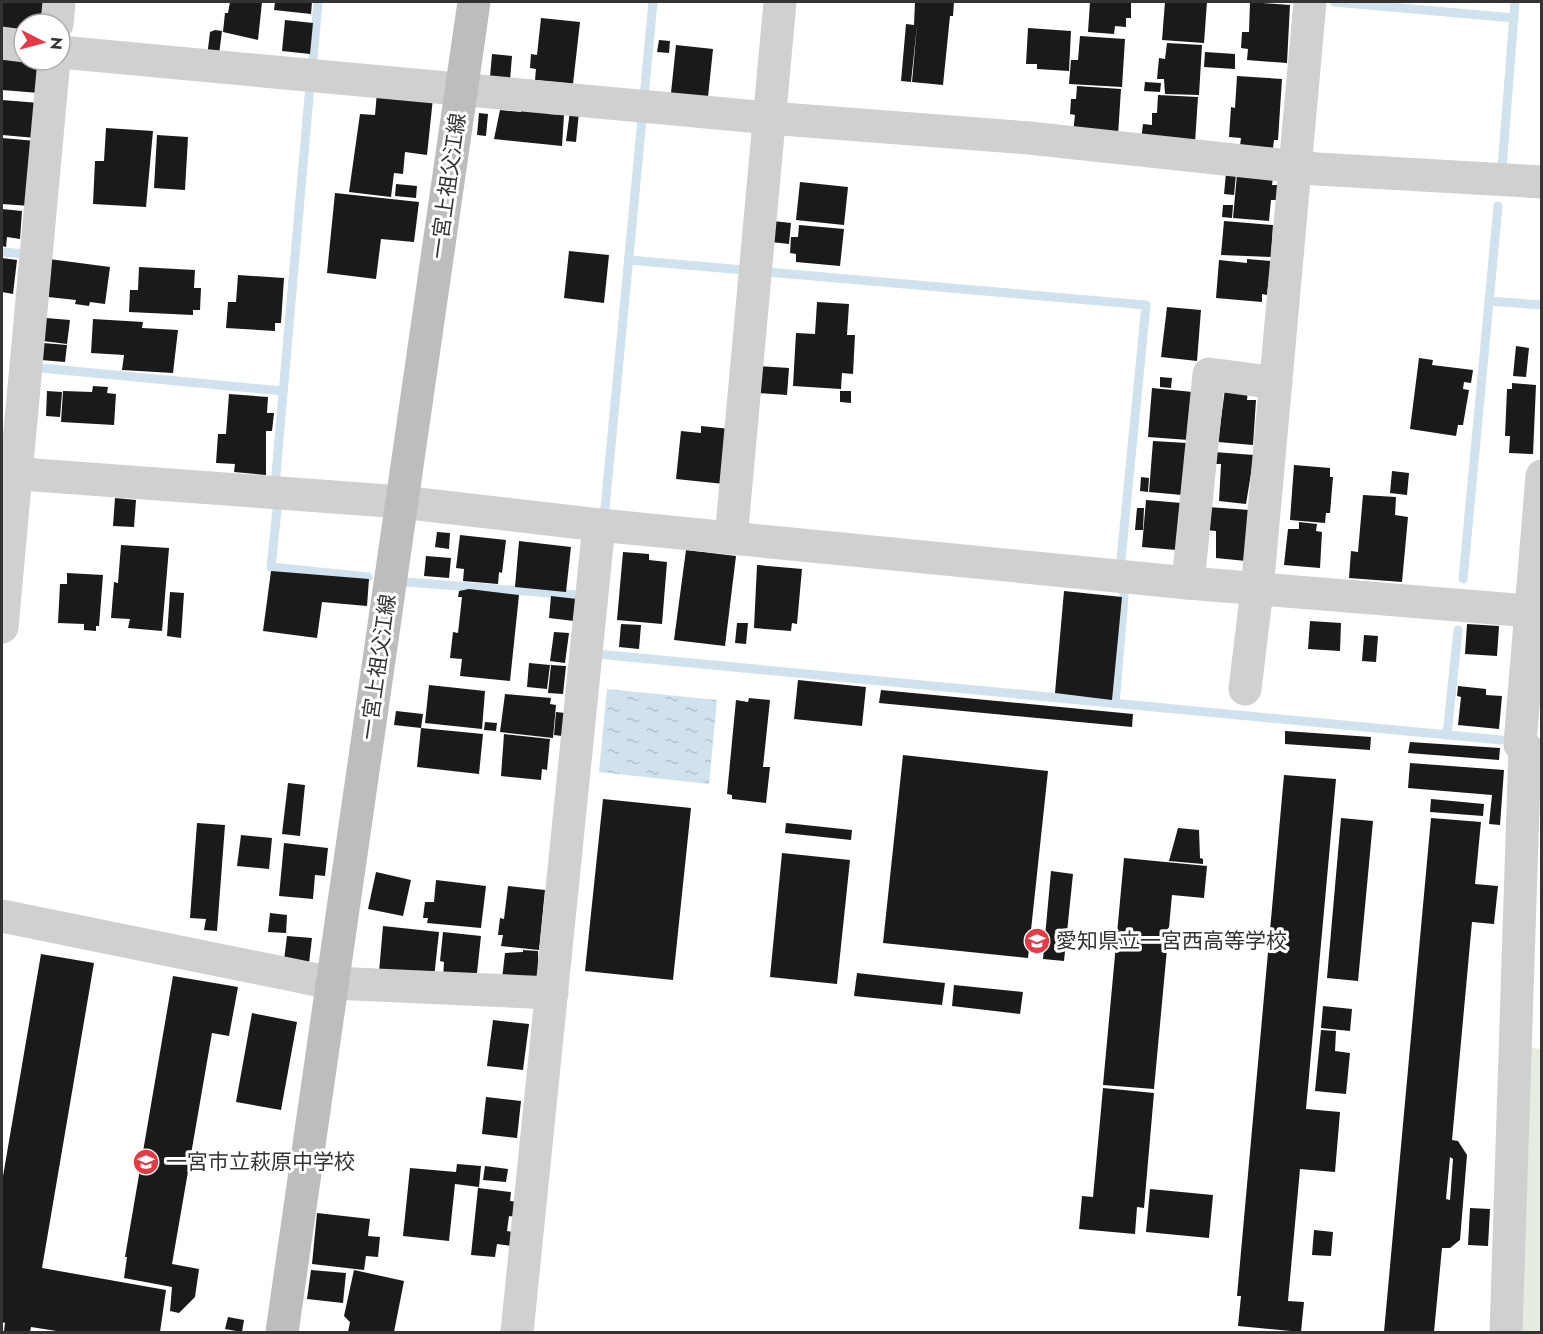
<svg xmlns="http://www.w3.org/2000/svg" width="1543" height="1334" font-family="Jost,'Noto Sans JP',sans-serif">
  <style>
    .garden { fill: #e6ecdf }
    .water { fill: url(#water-ripples) }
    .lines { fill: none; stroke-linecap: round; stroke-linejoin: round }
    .stream { stroke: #cfe2ee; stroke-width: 9 }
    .building { fill: #1a1a1a; fill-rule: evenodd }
    .minor { stroke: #d0d0d0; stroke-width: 33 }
    .secondary { stroke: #bdbdbd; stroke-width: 33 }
    .labels { text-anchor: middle; stroke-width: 6; stroke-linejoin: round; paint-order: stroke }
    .street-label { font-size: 21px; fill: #333; stroke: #fff }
    .poi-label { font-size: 21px; fill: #333; stroke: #fff; text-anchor: start }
  </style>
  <defs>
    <pattern id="water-ripples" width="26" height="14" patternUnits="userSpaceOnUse" patternTransform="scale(1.5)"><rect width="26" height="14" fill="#cfe2ee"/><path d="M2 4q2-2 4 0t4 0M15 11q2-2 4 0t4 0" fill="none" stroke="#b2c2cd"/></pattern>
  </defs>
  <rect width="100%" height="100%" fill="#fff"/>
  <polygon class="garden" points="1531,1048 1542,1049 1542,1332 1521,1332"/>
  <polygon class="water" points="607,689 717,700 709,784 599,772"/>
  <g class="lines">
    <g class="stream">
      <polyline points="1334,2 1514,18"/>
      <polyline points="312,69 318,2"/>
      <polyline points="644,97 653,2"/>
      <polyline points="1502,168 1515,2"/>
      <polyline points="2,252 28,254 27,259"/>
      <polyline points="629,260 1146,305 1121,559 1124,597 1115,704"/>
      <polyline points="1489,301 1542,305"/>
      <polyline points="41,368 283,391"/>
      <polyline points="275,485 310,85"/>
      <polyline points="277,510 271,567 368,577"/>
      <polyline points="604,519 642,119"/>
      <polyline points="1463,579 1498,206"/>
      <polyline points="406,582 577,595"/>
      <polyline points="597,647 597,654 1501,740"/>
      <polyline points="1447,735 1458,630"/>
    </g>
  </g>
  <g class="building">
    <polygon points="2,2 47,2 45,24 24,24 24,31 2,31"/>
    <polygon points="230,2 262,2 258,40 223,32 225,13 228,13"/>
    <polygon points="275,2 312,2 311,14 274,10"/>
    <polygon points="915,2 954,2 953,16 950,16 943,85 912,82 917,25 911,82 901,81 906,24 914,25"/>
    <polygon points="1090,2 1131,2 1131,18 1126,18 1126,27 1115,26 1114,34 1088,32"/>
    <polygon points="1165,2 1207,2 1204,43 1162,40"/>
    <polygon points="1250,2 1290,5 1287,63 1247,60 1248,49 1241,48 1242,32 1249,32"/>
    <polygon points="541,18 580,22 573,84 535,80 536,69 530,68 531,54 537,55"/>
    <polygon points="285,20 313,23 310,54 282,51"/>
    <polygon points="1028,28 1071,31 1069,71 1037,69 1037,64 1026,64"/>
    <polygon points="215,30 222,31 219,55 207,57 210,32"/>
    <polygon points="1080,36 1125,39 1122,87 1069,84 1071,60 1078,60"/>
    <polygon points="659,40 670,41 669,53 657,52"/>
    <polygon points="1167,43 1202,45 1199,95 1165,94 1164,79 1157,79 1159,58 1165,59"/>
    <polygon points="676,45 713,49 708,97 671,93"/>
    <polygon points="1205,52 1235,54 1235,69 1204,67"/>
    <polygon points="492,54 512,56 510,80 490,77"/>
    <polygon points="2,57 42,61 39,93 2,90"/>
    <polygon points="1237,76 1282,79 1278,140 1274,140 1273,148 1240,146 1241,138 1229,137 1231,107 1235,108"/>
    <polygon points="1145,82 1161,83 1160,92 1144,91"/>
    <polygon points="1077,86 1121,89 1118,135 1073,133 1075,115 1070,114 1071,99 1076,99"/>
    <polygon points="377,92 433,98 427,155 405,152 403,174 394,173 391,197 349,192 360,114 375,115"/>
    <polygon points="1158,95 1198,97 1195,143 1141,140 1143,124 1152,125 1152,113 1157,113"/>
    <polygon points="2,100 39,103 36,138 2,135"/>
    <polygon points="521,107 548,109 548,114 564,115 562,146 494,139 500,110 521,112"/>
    <polygon points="570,111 579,112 576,142 566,141"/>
    <polygon points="479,113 488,114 486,136 477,135"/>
    <polygon points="106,128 153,131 146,207 93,204 95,161 104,161"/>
    <polygon points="157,135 188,137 185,190 154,188"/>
    <polygon points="2,138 36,141 31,206 2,204"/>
    <polygon points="1226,173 1236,174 1234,195 1224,194"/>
    <polygon points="1237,174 1273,177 1272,185 1278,185 1277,200 1271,200 1269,221 1233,218"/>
    <polygon points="800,182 848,187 844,225 796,220"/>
    <polygon points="396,184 417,186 416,198 395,196"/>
    <polygon points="335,193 419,202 414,242 381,239 376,279 327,273"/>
    <polygon points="1223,205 1233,205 1232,218 1222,217"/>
    <polygon points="2,209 22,211 20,239 7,237 6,247 2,246"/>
    <polygon points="773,221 791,223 789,244 771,242"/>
    <polygon points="1224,221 1273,225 1271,257 1221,255"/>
    <polygon points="799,225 844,229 840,266 796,262 796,254 790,253 791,237 798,237"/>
    <polygon points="569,251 609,255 604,303 564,298"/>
    <polygon points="2,258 17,260 13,294 2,292"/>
    <polygon points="49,259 110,267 105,304 90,302 89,306 75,304 76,300 48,297"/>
    <polygon points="1247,259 1271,261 1267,295 1262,294 1262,302 1216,298 1219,260 1247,263"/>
    <polygon points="139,267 195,270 194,288 201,288 200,310 193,310 193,315 129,312 130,290 138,290"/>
    <polygon points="238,275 284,278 281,323 275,323 275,331 226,328 228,302 236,302"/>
    <polygon points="817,302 849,304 847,335 855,335 853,374 842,373 841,389 793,386 796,333 815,334"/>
    <polygon points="1167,307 1201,310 1197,361 1161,357"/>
    <polygon points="46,318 70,320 67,344 43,341"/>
    <polygon points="93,319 143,322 142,328 178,330 173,373 122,370 124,355 91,353"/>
    <polygon points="43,343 67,345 65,362 41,360"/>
    <polygon points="1516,346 1529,348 1526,377 1513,376"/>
    <polygon points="1419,358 1433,360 1432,365 1473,370 1471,383 1464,382 1463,389 1469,390 1463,425 1458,425 1456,436 1410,429"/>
    <polygon points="759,366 789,368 787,395 758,393"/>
    <polygon points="1160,377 1172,378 1171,388 1160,387"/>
    <polygon points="1512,383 1536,385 1533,454 1509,453 1510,436 1505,436 1507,389 1512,389"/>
    <polygon points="93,386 108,387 107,393 116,394 114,425 61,422 63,391 92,392"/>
    <polygon points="1152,388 1193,392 1189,440 1148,437"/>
    <polygon points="1225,389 1248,390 1247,400 1256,400 1253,445 1218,442"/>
    <polygon points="47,391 62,392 60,417 46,416"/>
    <polygon points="840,391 851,391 851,403 840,402"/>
    <polygon points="229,394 268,397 267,413 274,413 272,431 266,431 266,475 234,472 235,464 216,463 218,434 226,434"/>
    <polygon points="701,426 730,429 724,484 676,479 681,431 701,433"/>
    <polygon points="1153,441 1187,443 1182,495 1149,492"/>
    <polygon points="1214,452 1254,455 1246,504 1219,501 1221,464 1213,464"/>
    <polygon points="1294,465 1330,468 1330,477 1333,477 1330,513 1326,513 1325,523 1290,520"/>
    <polygon points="1392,471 1409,473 1407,495 1390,493"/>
    <polygon points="1141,477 1149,478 1148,492 1140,491"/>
    <polygon points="1363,495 1396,497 1395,515 1408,517 1402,582 1349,578 1351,551 1358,552"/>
    <polygon points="115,498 136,500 134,527 113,526"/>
    <polygon points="1146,500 1182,503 1176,550 1142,547"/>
    <polygon points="1208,507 1250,510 1246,561 1216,558 1216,531 1206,530"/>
    <polygon points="1137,508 1144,508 1143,530 1135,530"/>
    <polygon points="1299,522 1317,524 1316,531 1322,532 1320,568 1284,565 1288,529 1299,529"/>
    <polygon points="437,532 450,533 449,549 435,547"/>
    <polygon points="460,535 506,540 502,573 499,572 498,584 463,581 464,569 456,568"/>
    <polygon points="519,541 571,547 566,592 515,587"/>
    <polygon points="121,545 169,548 162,631 128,628 130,619 111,618 114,582 118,583"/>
    <polygon points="686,550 736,556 725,646 674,640"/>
    <polygon points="623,552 649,554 649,560 667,562 662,624 617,620"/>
    <polygon points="426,556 451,558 449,578 424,576"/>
    <polygon points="757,565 802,569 797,624 792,623 791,631 754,628"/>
    <polygon points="271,571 369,579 367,606 322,602 317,638 263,631"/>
    <polygon points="67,573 103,575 99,626 96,626 96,631 84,630 84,624 58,623 60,584 67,584"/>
    <polygon points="469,589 519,595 510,681 460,676 462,659 450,658 453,632 458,633 462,597 458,597 459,591"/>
    <polygon points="1064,591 1122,597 1112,700 1055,693"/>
    <polygon points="170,592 184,593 181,638 167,636"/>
    <polygon points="551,596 577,599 574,621 549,618"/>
    <polygon points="1310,621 1341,623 1340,651 1308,649"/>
    <polygon points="737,623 748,623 746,644 735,643"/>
    <polygon points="621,624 641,625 639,649 619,647"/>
    <polygon points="1467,624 1499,626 1497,656 1465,654"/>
    <polygon points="554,632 569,633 565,663 550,661"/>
    <polygon points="1364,635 1378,636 1376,662 1362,661"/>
    <polygon points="529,663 550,665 547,689 527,687"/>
    <polygon points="551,665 566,666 563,694 548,693"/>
    <polygon points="798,680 866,687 862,726 794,719"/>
    <polygon points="429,685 485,691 482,729 425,723"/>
    <polygon points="1458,686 1486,689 1486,695 1502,696 1499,729 1458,725 1461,697 1457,696"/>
    <polygon points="881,690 1133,714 1132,727 879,703"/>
    <polygon points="505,694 551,698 550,704 556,705 553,738 500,732"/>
    <polygon points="749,698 770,700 763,767 770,767 766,803 732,799 732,795 727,794 736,700 748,702"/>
    <polygon points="396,711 423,714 421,728 394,725"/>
    <polygon points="556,712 565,713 562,736 554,735"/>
    <polygon points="485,722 497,723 496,731 484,730"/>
    <polygon points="421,728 483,734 479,774 417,767"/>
    <polygon points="1285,731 1371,737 1370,750 1285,744"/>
    <polygon points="504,734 550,739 547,770 542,769 541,780 501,776"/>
    <polygon points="1410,742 1500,748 1499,760 1408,753"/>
    <polygon points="903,755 1048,771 1028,958 883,943"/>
    <polygon points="1410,763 1504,770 1500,825 1489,824 1492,795 1408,788"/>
    <polygon points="1284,775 1336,779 1306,1109 1340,1112 1335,1172 1300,1169 1288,1301 1304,1302 1301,1332 1238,1326 1241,1296 1237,1296"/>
    <polygon points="288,783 305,785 300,836 282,834"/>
    <polygon points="603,799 691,808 673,980 585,971"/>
    <polygon points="1431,799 1484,804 1483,816 1430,812"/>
    <polygon points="1341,818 1373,821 1358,981 1327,978"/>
    <path d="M1431 818 1481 822 1475 884 1498 886 1494 924 1472 922 1452 1140 1458 1141 1467 1155 1460 1240 1450 1248H1442L1434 1332H1384ZM1450 1157 1453 1159 1450 1200 1446 1199Z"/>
    <polygon points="197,823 225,825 217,931 204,930 206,919 190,918"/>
    <polygon points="786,823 852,830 851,840 785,833"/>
    <polygon points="1178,828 1199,830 1200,858 1203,859 1203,864 1169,861"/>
    <polygon points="241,835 272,838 269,869 237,866"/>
    <polygon points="284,843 328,848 325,876 315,875 313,899 279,896"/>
    <polygon points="782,853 850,860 837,984 770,977"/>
    <polygon points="1124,858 1207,866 1204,898 1172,895 1154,1089 1103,1085"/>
    <polygon points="1051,871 1073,874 1064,961 1043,959"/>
    <polygon points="376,872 411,880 403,916 368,909"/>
    <polygon points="436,880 486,886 481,928 427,923 428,918 423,918 425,902 434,902"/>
    <polygon points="508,886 545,890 539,950 501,946 503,935 498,935 500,918 504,919"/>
    <polygon points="270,913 287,915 286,933 268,932"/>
    <polygon points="383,926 439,932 434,978 379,972"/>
    <polygon points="443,932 481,936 476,982 443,979 444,962 440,961"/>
    <polygon points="287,936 312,938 309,963 284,960"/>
    <polygon points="523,950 538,951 539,983 502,979 505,953 523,952"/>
    <polygon points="41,954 94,963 42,1268 166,1290 160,1332 63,1332 31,1327 30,1332 4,1331 5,1323 2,1322 2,1182"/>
    <polygon points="857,973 945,983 942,1005 854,996"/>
    <polygon points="173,976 238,987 229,1036 212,1033 172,1264 199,1269 195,1297 179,1313 170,1311 172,1287 124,1278 127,1257 125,1257"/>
    <polygon points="954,985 1023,992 1020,1014 952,1006"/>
    <polygon points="1323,1006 1352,1009 1350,1031 1321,1028"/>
    <polygon points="252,1013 297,1022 281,1110 236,1102"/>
    <polygon points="493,1020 529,1024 523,1070 487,1066"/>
    <polygon points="1321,1030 1336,1031 1335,1051 1350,1053 1346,1094 1315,1091"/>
    <polygon points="1103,1088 1154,1093 1144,1208 1137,1207 1135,1234 1079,1229 1082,1196 1093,1197"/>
    <polygon points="486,1097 521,1101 517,1138 482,1134"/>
    <polygon points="457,1164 481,1166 479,1187 455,1184 449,1241 403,1236 410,1168 456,1172"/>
    <polygon points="485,1166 508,1169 506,1182 483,1180"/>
    <polygon points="478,1188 511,1192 510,1201 518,1202 516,1217 509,1216 507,1231 514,1232 513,1246 497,1244 495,1257 471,1255"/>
    <polygon points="1150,1189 1213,1195 1209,1238 1146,1232"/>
    <polygon points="1470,1208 1490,1209 1488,1246 1468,1245"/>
    <polygon points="317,1213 370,1219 368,1236 380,1237 378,1257 366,1256 364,1270 312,1264"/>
    <polygon points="1314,1230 1333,1232 1331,1256 1312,1255"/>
    <polygon points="311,1270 346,1273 343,1303 307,1299"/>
    <polygon points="354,1270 404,1281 394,1332 348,1332 350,1322 344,1316"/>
    <polygon points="228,1317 244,1320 242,1332 225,1329"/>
  </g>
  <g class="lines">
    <g class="minor">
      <polyline points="57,24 59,2"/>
      <polyline points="2,43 24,46"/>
      <polyline points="60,52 769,118 1029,138 1317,169 1542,182"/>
      <polyline points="2,467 35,475 401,502 599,525 1188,583 1542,612"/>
      <polyline points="731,538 780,2"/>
      <polyline points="1188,583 1209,374 1276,383"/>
      <polyline points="2,627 54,60"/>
      <polyline points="1245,689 1257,590 1310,2"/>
      <polyline points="2,916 332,983 552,993"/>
      <polyline points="517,1332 599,525"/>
      <polyline points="1506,1332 1525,747 1520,744 1542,476"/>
    </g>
    <polyline class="secondary" points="282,1332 474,2"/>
  </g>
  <defs>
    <g id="school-disc" transform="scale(1.35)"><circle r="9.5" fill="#e63946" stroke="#fff"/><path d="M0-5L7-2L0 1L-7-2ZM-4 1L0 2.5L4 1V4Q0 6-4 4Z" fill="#fff"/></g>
  </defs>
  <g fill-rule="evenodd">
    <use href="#school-disc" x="1037" y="941"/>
    <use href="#school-disc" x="146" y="1162"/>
  </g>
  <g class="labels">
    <g class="street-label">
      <text transform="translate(448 186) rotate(-82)" y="7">一宮上祖父江線</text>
      <text transform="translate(378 667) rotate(-82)" y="7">一宮上祖父江線</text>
    </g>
    <g class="poi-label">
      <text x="1056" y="948">愛知県立一宮西高等学校</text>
      <text x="166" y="1169">一宮市立萩原中学校</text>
    </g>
  </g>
  <rect width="1543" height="1334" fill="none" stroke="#333333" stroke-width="6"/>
  <g transform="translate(42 42) rotate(96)"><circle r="28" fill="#ffffff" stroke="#adadad" stroke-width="1.5"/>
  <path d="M0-4.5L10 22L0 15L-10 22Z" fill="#e63946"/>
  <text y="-9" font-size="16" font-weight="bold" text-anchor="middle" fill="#333333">N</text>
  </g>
</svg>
